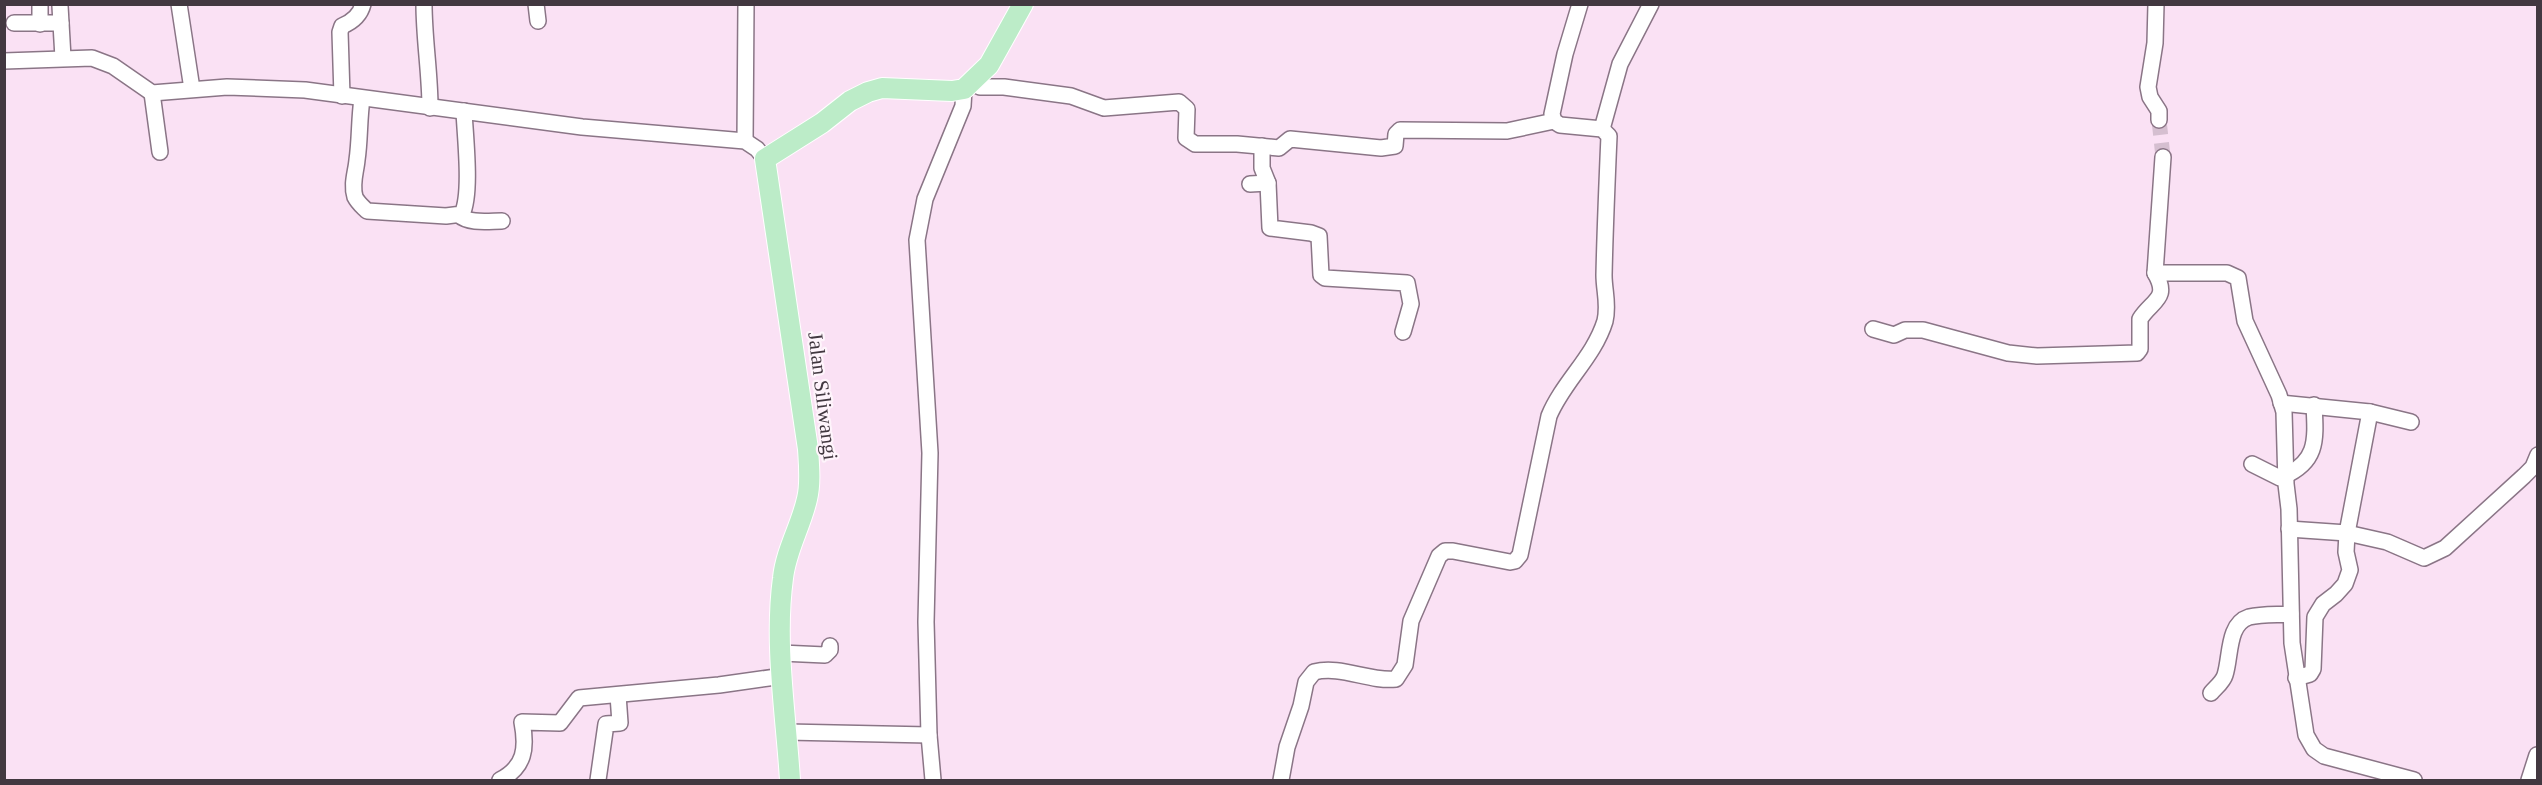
<svg xmlns="http://www.w3.org/2000/svg" width="2542" height="785" font-family="'Times New Roman',serif">
  <style>
    .lines { fill: none; stroke-linecap: round; stroke-linejoin: round }
    .minor-tunnel { stroke: #d5bfd0; stroke-width: 15; stroke-dasharray: 15 8; stroke-linecap: butt }
    .minor-casing { stroke: #8a7586; stroke-width: 18 }
    .major-casing { stroke: #fff; stroke-width: 22 }
    .minor { stroke: #fff; stroke-width: 15 }
    .major { stroke: #bcecc8; stroke-width: 20 }
    .labels { text-anchor: middle; stroke-width: 4.5; stroke-linejoin: round; paint-order: stroke }
    .street-label { font-size: 21px; fill: #423840; stroke: #fef4fb }
  </style>
  <rect width="100%" height="100%" fill="#fae1f4"/>
  <g class="lines">
    <polyline class="minor-tunnel" points="2159,120 2163,157"/>
    <g class="minor-casing">
      <g id="minor">
        <polyline points="179,4 192,89"/>
        <path d="M424 4C424 39 430 73 430 108"/>
        <polyline points="536,4 538,21"/>
        <polyline points="2156,4 2155,43 2148,87 2150,97 2159,111 2159,120"/>
        <polyline points="60,6 63,58"/>
        <polyline points="14,23 61,23"/>
        <polyline points="40,24 40,4"/>
        <polyline points="4,61 92,58 113,66 152,93 227,87 305,90 582,127 745,141 757,149 765,159"/>
        <polyline points="972,83 980,87 1004,87 1071,96 1104,108 1179,102 1187,109 1186,138 1195,144 1237,144 1279,148 1290,139 1381,148 1395,146 1396,134 1400,130 1507,131 1554,121"/>
        <polyline points="152,93 160,152"/>
        <path d="M342 96 340 32 342 26C352 22 360 16 363 4"/>
        <path d="M362 99C359 119 360 140 357 160 356 172 351 184 355 197 358 203 362 206 367 211L446 216 462 214C472 193 465 136 464 111"/>
        <polyline points="1602,129 1620,64 1651,4"/>
        <polyline points="745,141 746,4"/>
        <polyline points="1262,146 1262,168 1268,183 1270,228 1311,233 1319,236 1321,275 1325,278 1407,283 1411,304 1403,332"/>
        <polyline points="2163,157 2155,273 2227,273 2238,278 2245,321 2279,395 2284,412 2286,484 2289,509 2292,643 2306,735 2314,749 2324,756 2414,780"/>
        <polyline points="1250,184 1268,183"/>
        <path d="M459 215C469 224 489 221 502 221"/>
        <path d="M1873 329 1894 335 1905 330H1923L2008 353 2037 356 2137 353 2140 349V319C2152 300 2170 299 2155 273"/>
        <polyline points="2281,403 2370,412 2347,533 2346,552 2350,570 2345,584 2336,594 2323,604 2315,617 2313,669 2310,674 2296,678"/>
        <polyline points="2370,412 2411,422"/>
        <path d="M2252 464 2280 478C2318 463 2316 441 2314 405"/>
        <polyline points="2289,529 2347,533 2387,542 2424,558 2445,548 2524,476 2533,467 2538,455"/>
        <polyline points="781,653 825,655 830,650 830,646"/>
        <path d="M2211 693C2216 687 2223 682 2225 675 2231 657 2227 624 2249 617 2262 614 2278 615 2291 614"/>
        <polyline points="787,732 929,735"/>
        <path d="M500 780C525 767 527 748 522 722L560 723 579 698 719 685 783 676"/>
        <polyline points="598,780 606,724 620,723 618,695"/>
        <polyline points="933,780 929,735 926,622 930,453 917,240 925,199 963,106 964,89"/>
        <path d="M1281 780 1287 747 1301 706 1306 682 1314 672C1341 665 1369 682 1396 679L1405 665 1411 621 1439 556 1445 551H1453L1510 562 1515 561 1520 555 1549 416C1563 382 1594 357 1605 321 1609 304 1604 291 1604 275 1605 228 1607 182 1609 136L1602 129 1560 125 1554 121 1552 114 1565 54 1580 4"/>
        <polyline points="2529,780 2537,755"/>
      </g>
    </g>
    <g class="major-casing">
      <path id="major" d="M790 780C786 715 774 644 783 578 786 550 801 526 807 499 811 483 809 465 808 449L765 159 822 123 850 101 868 92 882 88 952 91 964 89 989 65 1023 4"/>
    </g>
    <use href="#minor" class="minor"/>
    <use href="#major" class="major"/>
  </g>
  <g class="labels">
    <g class="street-label">
      <text transform="translate(823 396) rotate(83)" y="7">Jalan Siliwangi</text>
    </g>
  </g>
  <rect width="2542" height="785" fill="none" stroke="#423840" stroke-width="12"/>
</svg>
